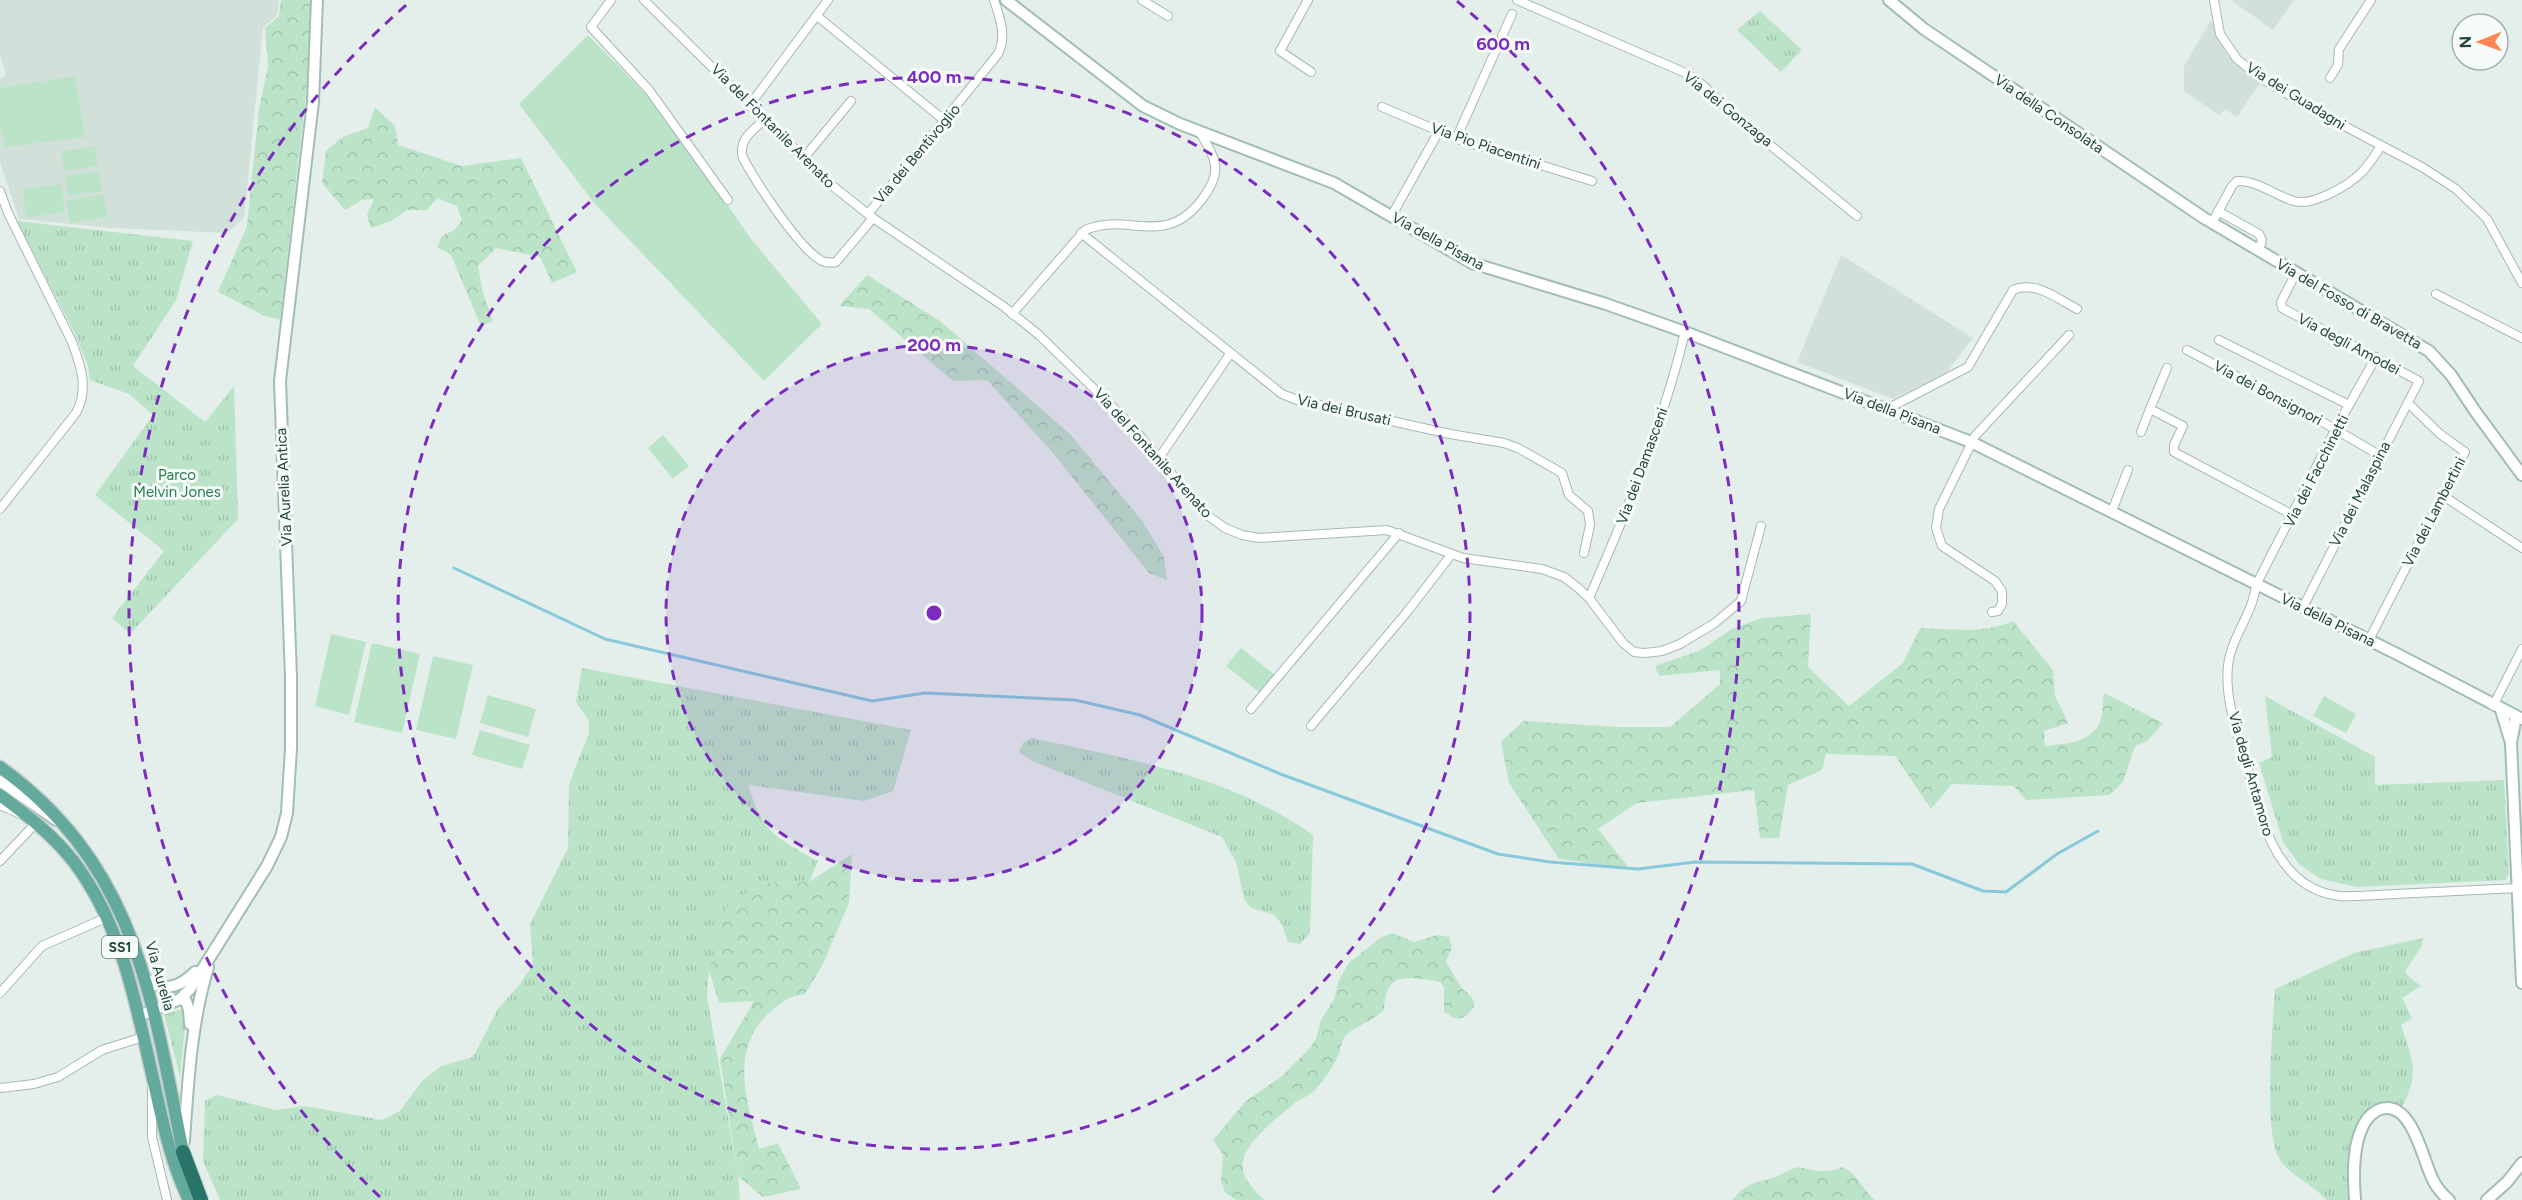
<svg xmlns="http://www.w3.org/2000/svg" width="2522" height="1200" font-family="Figtree,sans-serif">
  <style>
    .built { fill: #d2e0da }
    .grass { fill: url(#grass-tufts) }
    .forest { fill: url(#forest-crowns) }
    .pitch { fill: #bbe3c8 }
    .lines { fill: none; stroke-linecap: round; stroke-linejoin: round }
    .stream { stroke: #87c9da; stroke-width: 3 }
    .street-casing { stroke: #a6b8b3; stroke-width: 10 }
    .secondary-casing { stroke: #a1bdb4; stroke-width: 14 }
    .primary-casing { stroke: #c1cbc8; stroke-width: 15 }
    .highway-casing { stroke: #c1cbc8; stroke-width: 16 }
    .street { stroke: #fff; stroke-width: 8 }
    .secondary { stroke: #fff; stroke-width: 10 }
    .primary { stroke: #64aa9c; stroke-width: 12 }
    .highway { stroke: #297468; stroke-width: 14 }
    .ring { fill: none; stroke: #7b2cbf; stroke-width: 3; stroke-dasharray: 10 8 }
    .labels { text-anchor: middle; stroke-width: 6; stroke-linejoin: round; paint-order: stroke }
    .shield { fill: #f6fbf9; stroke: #617b75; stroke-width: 1.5 }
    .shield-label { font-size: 14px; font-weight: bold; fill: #21443c }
    .street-label { font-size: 15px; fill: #21443c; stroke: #f6fbf9 }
    .park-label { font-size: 15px; fill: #26804d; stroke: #f6fbf9 }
    .centre { fill: #7b2cbf; stroke: #f6fbf9; stroke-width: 3 }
    .ring-label { font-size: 18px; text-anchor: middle; font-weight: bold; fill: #7b2cbf; stroke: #f6fbf9; stroke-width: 6; stroke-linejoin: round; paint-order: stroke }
  </style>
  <defs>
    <pattern id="grass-tufts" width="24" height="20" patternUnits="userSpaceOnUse" patternTransform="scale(1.5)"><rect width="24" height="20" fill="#bbe3c8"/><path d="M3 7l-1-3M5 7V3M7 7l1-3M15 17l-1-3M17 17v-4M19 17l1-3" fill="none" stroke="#a0c4ad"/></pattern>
    <pattern id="forest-crowns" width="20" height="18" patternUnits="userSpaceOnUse" patternTransform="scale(1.5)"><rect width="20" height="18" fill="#bbe3c8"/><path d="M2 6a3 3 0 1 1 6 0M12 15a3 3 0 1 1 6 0" fill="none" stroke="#a0c4ad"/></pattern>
  </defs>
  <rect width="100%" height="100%" fill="#e4efeb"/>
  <g class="built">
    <polygon points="0,0 279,0 277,16 263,27 244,218 227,233 110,228 19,219 0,162 0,78 6,76 0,55"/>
    <polygon points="2231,0 2294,0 2273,30"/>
    <polygon points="2211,20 2227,55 2260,83 2237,117 2225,109 2219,115 2184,91 2184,66"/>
    <polygon points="1841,255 1973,338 1946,373 1893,399 1797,362"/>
  </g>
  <g class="grass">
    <polygon points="1760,11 1802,50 1781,72 1737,30"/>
    <polygon points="17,221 193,241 176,300 133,366 205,422 234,386 238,519 130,634 112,618 164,551 95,495 153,415 129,394 90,380 88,366 75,334"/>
    <path d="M582 668 911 730 893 791 864 801 749 785C759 831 780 840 818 861L809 882 762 883 709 970 707 996 738 1176 740 1200H220L203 1161 205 1101 217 1095 276 1110 305 1106 382 1120 400 1111 422 1081 441 1066 473 1057 498 1009 520 984 533 964 530 924 568 848 569 784 589 733V721L576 702Z"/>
    <polygon points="2265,696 2375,757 2375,785 2504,780 2509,874 2505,880 2358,887 2321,879 2300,865 2283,842 2259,763 2272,757"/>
    <path d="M1032 738C1131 760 1229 775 1313 835L1310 933 1300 944 1288 942 1282 924 1273 914 1251 908 1244 899 1236 862 1222 837 1032 761 1019 752 1023 743Z"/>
    <path d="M2423 938 2422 946 2405 971 2409 977 2421 986 2402 998 2412 1018 2401 1025C2413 1061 2420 1071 2402 1107 2393 1104 2388 1106 2379 1108 2344 1119 2346 1169 2348 1200H2326C2314 1184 2289 1176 2279 1158 2263 1130 2273 1024 2275 989L2354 953Z"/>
    <polygon points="183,1009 186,1016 180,1077 164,1014"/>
  </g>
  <g class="forest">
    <polygon points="281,0 310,0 310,4 307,85 280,320 263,315 218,292 247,226 259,109 268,67 265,28 279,16"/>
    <polygon points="375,107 395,126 398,145 462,166 521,158 577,272 552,283 540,257 496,248 478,266 483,293 493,321 481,326 451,255 437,247 442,236 454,230 462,220 457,206 437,198 427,210 407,210 391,221 371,228 367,215 374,199 362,200 345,210 322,183 326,151 343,137 368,128"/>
    <polygon points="867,275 940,321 1070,434 1143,522 1164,557 1167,580 1149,573 1053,453 987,380 953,381 869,309 839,306"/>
    <path d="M1811 614 1808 667 1849 706 1903 663 1920 628C1951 629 1985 634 2013 621L2053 670 2055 696 2068 723 2044 731 2045 746C2064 744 2091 743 2100 722 2103 714 2103 702 2104 693L2163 723 2147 741 2135 746 2123 782 2109 795 2026 800 2014 786 1952 784 1931 809 1895 756 1826 754 1822 770 1788 785 1779 838H1760L1754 790 1637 803 1598 829 1630 869 1559 859 1509 783 1501 742 1523 721 1618 727H1670L1720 684V670L1659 676 1655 666 1699 651 1732 629 1762 618Z"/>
    <path d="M852 854 849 903 822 966 805 994C787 997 783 1001 769 1013 728 1050 748 1104 759 1149L778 1143 801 1189 763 1197 738 1176 720 1059 754 1001 719 1003 709 970 728 904 762 883 809 882Z"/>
    <path d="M1392 933 1414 942 1437 935 1449 937 1452 948 1446 961C1447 964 1459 984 1461 987 1469 996 1482 1001 1468 1014 1464 1018 1460 1019 1455 1018L1444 1012V987L1440 982C1434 980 1428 980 1421 979 1393 976 1386 982 1384 1010 1375 1020 1352 1028 1346 1035 1341 1041 1341 1049 1338 1056 1333 1067 1323 1082 1314 1091 1308 1097 1298 1099 1291 1106 1276 1119 1238 1147 1243 1170 1245 1181 1256 1192 1264 1200H1236L1225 1192 1221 1181 1223 1155 1213 1140 1246 1101 1282 1076 1309 1049 1316 1039 1321 1020 1334 999 1339 980 1349 963 1380 938Z"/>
    <path d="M1797 1167C1815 1170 1825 1175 1842 1167 1858 1174 1862 1189 1875 1200H1733C1744 1183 1757 1183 1775 1177 1782 1174 1790 1170 1797 1167Z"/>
  </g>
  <g class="pitch">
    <polygon points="588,35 667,116 751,239 822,324 764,381 595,204 519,104"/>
    <polygon points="75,76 85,137 6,147 0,125 0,88"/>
    <polygon points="95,146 98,166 64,171 61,152"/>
    <polygon points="99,171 102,191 68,196 65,176"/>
    <polygon points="61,184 65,212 26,218 23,189"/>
    <polygon points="104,194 108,217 70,223 66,200"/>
    <polygon points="663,435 689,466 673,479 648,448"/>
    <polygon points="331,634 366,642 349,715 315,706"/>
    <polygon points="372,643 420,654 402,733 354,722"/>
    <polygon points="1241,648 1275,675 1260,693 1226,666"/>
    <polygon points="433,656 473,665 456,739 416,730"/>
    <polygon points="488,695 536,709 528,737 480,723"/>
    <polygon points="2324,696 2356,714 2346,733 2313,716"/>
    <polygon points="480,730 530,745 522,769 472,755"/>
  </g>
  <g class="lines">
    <polyline class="stream" points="454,568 605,639 872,701 925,693 1075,700 1140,715 1283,775 1498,854 1550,862 1638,869 1695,862 1912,864 1983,891 2006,892 2057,854 2098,831"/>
    <g class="street-casing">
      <g id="street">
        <polyline points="611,0 591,27 649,90 728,200"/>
        <polyline points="644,0 829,183 873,218 1003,306 1039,335 1130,424 1204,513 1225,528 1242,535 1259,538 1387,530 1463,558 1542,569 1564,577 1577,587 1589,598 1623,643 1634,652 1645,653 1662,651 1680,644 1715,623 1741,601 1761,526"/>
        <polyline points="1142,0 1168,16"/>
        <polyline points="1308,0 1280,51 1311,72"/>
        <polyline points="1517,0 1688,74 1705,87 1731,113 1857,216"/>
        <polyline points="2214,0 2220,34 2237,59 2259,77 2314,110 2422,167 2456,189 2487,219 2522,283"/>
        <polyline points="817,16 945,121"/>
        <polyline points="2330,78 2338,65 2339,49 2371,0"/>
        <polyline points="749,106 828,0"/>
        <polyline points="1382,107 1460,140 1592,181"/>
        <path d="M763 121C752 131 738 140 743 158 756 182 799 249 822 261 827 263 831 263 836 262L873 218"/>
        <polyline points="1456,139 1512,14"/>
        <polyline points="803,159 851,101"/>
        <path d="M0 191 8 213 72 342C81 366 89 389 76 413L0 509"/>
        <polyline points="2218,211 2259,234 2262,240 2259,251"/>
        <path d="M868 214 998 54C1007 36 1000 18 994 0"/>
        <polyline points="1392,215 1439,131"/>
        <path d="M2212 223 2232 186 2237 181C2257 180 2276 196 2294 201 2312 207 2349 185 2361 173 2369 165 2375 155 2381 146"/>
        <polyline points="1081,233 1282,394 1297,400 1450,434 1504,443 1518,448 1562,473 1569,495 1588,511 1590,525 1584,553"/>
        <polyline points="2296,273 2281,302 2282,308 2419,381 2303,607"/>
        <polyline points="2436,294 2522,338"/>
        <path d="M1012 314 1085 230C1129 211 1165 250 1203 198 1224 170 1215 159 1200 132"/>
        <polyline points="2219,340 2349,405"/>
        <polyline points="2187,350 2321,421 2379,455"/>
        <path d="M2376 357 2335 430 2256 585C2253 614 2231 637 2228 666 2224 703 2241 743 2250 778 2263 827 2280 890 2340 896 2358 897 2377 895 2395 894 2436 892 2477 890 2518 888"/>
        <polyline points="2167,368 2150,409 2183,426 2174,445 2174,452 2293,515"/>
        <path d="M1889 408 1968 367 2013 290C2035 280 2058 299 2077 309"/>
        <polyline points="2141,432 2150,409"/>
        <polyline points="1159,458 1230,354"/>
        <polyline points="2442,495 2522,548"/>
        <polyline points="2112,511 2128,470"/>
        <path d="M1589 598C1627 511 1663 424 1685 332"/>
        <polyline points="1992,612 1998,611 2002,604 2002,591 1995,581 1942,546 1936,528 1939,509 1975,436 2069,335"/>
        <polyline points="2369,640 2465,452 2440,434 2408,403"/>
        <polyline points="2493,706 2522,649"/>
        <polyline points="1251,709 1399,533"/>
        <polyline points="1311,726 1407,612 1451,555"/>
        <polyline points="0,805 18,813"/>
        <polyline points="0,861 36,823"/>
        <polyline points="0,993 42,946 108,917"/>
        <polyline points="152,1087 152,1137 167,1200"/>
        <polyline points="0,1088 34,1084 58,1077 102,1050 143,1037"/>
      </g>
    </g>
    <g class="secondary-casing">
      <g id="secondary">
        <polyline points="1006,0 1143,106 1180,124 1334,183 1472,263 1606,304 1685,332 1971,442 2399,655 2522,719"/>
        <polyline points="1889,0 1924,29 2204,218 2429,351 2451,375 2475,411 2522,475"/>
        <polyline points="2501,710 2511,743"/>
        <polyline points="2516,716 2511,743 2522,983"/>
        <polyline points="0,781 56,820"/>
        <path d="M146 979C164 993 180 987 195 972"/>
        <polyline points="180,999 186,1001 189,1010 190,1024"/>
        <polyline points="139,1016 180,999 190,989 267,866 281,837 287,813 291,748 291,677 280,381 313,102 317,0"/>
        <path d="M184 1141C188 1082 191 1024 208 967"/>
        <path d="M2355 1200C2353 1175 2352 1140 2367 1119 2372 1113 2379 1108 2387 1108 2413 1108 2423 1159 2432 1178 2436 1187 2442 1194 2449 1200"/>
        <polyline points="2487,1200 2507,1182 2522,1163"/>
      </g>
    </g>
    <g class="primary-casing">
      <g id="primary">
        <path d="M0 767C137 866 152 999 183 1152"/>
        <path d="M0 795C27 815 53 835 74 862 123 927 136 1005 154 1083 163 1123 171 1163 189 1200"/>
      </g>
    </g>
    <g class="highway-casing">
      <polyline id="highway" points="183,1152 201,1200"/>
    </g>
    <use href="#street" class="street"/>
    <use href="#secondary" class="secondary"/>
    <use href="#primary" class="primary"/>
    <use href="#highway" class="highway"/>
  </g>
  <circle cx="934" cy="613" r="268" fill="#7b2cbf" fill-opacity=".12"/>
  <g class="ring">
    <circle cx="934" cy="613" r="268"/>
    <circle cx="934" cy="613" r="536"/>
    <path d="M380 1197A805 805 0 0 1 411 1M1457 1A805 805 0 0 1 1488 1197"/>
  </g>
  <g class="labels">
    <rect class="shield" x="102" y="936" width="36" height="22" rx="4.5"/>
    <g class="shield-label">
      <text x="120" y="952">SS1</text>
    </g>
    <g class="street-label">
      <text transform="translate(2296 96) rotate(32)" y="5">Via dei Guadagni</text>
      <text transform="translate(1728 109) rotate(39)" y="5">Via dei Gonzaga</text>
      <text transform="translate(2049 114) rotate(34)" y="5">Via della Consolata</text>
      <text transform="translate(773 126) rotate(45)" y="5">Via del Fontanile Arenato</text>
      <text transform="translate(1486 146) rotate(19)" y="5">Via Pio Piacentini</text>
      <text transform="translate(917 154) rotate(-50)" y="5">Via dei Bentivoglio</text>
      <text transform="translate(1438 241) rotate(29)" y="5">Via della Pisana</text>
      <text transform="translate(2349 304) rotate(30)" y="5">Via del Fosso di Bravetta</text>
      <text transform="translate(2349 344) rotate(28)" y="5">Via degli Amodei</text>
      <text transform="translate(2268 393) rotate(28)" y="5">Via dei Bonsignori</text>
      <text transform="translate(1344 410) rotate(13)" y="5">Via dei Brusati</text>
      <text transform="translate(1892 411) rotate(21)" y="5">Via della Pisana</text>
      <text transform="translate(1153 453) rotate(48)" y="5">Via del Fontanile Arenato</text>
      <text transform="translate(1642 466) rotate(-70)" y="5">Via dei Damasceni</text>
      <text transform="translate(2316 471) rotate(-63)" y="5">Via dei Facchinetti</text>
      <text transform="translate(284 487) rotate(-93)" y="5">Via Aurelia Antica</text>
      <text transform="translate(2360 494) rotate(-63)" y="5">Via dei Malaspina</text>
      <text transform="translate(2434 512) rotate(-63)" y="5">Via dei Lambertini</text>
      <text transform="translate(2328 620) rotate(26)" y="5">Via della Pisana</text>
      <text transform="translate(2251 774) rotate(74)" y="5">Via degli Antamoro</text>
      <text transform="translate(160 976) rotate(74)" y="5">Via Aurelia</text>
    </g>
    <g class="park-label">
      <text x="177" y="480">Parco<tspan x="177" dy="17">Melvin Jones</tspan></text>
    </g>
  </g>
  <circle cx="934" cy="613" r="9" class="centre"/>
  <g class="ring-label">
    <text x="1503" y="50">600 m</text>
    <text x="934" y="83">400 m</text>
    <text x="934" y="351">200 m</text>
  </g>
  <g transform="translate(2480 42) rotate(269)"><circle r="28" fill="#f6fbf9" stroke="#a1b2ad" stroke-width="1.5"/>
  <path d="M0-4.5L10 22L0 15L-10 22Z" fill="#ff8653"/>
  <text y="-9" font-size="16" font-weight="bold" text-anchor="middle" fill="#21443c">N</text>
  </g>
</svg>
